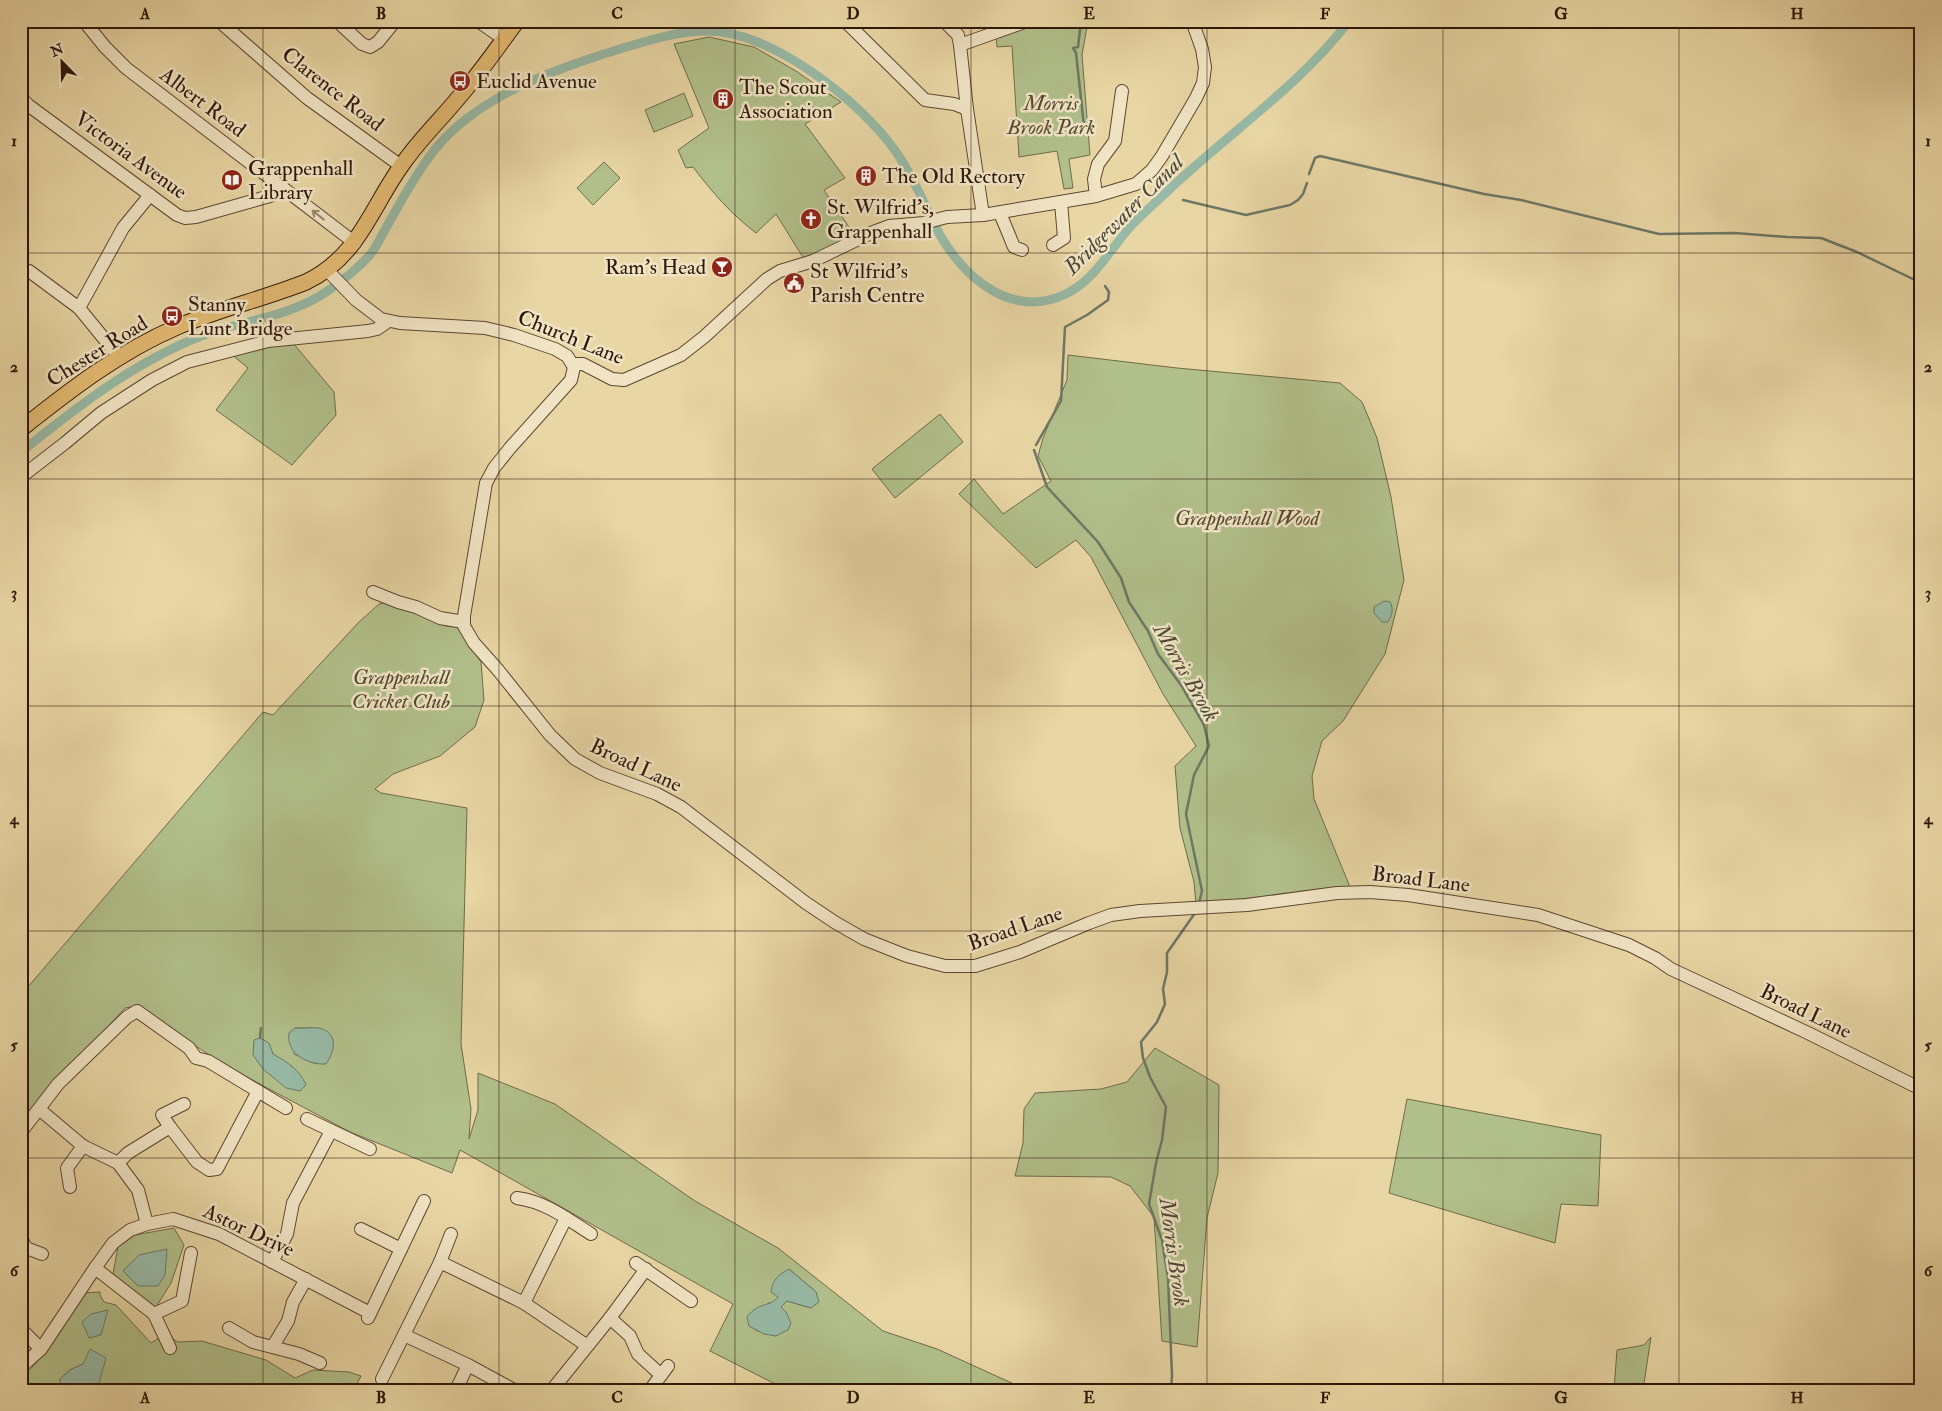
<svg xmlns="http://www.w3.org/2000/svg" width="1942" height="1411" font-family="'IM FELL Double Pica',serif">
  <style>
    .green { fill: #b1bf8a; stroke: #706b49; fill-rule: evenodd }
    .water { fill: #97b9a5; stroke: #6d7866 }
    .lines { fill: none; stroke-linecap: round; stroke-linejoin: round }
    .stream { stroke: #6d7866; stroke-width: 2.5 }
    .canal { stroke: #97b9a5; stroke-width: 9 }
    .minor-casing { stroke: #5c472f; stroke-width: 14 }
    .major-casing { stroke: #2e1708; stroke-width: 17 }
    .minor { stroke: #f0e4c4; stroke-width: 12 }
    .major { stroke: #e4bb72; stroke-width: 15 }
    .oneway { stroke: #99886f }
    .grid { fill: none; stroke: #2e1708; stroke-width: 1; stroke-opacity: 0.55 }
    .labels { text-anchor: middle; stroke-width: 5; stroke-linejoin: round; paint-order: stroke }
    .poi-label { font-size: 21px; fill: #2e1708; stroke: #f0e4c4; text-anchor: start }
    .street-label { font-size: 21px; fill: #2e1708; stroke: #f0e4c4 }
    .park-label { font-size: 21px; font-style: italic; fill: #55492f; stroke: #f0e4c4 }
    .water-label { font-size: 22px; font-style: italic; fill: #4e4837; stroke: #f0e4c4 }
    .neatline { fill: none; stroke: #2e1708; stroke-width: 2 }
    .grid-label { font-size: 16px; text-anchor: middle; font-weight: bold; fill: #2e1708 }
  </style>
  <rect width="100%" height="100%" fill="#e8d6a4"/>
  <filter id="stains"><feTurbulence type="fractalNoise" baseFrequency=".004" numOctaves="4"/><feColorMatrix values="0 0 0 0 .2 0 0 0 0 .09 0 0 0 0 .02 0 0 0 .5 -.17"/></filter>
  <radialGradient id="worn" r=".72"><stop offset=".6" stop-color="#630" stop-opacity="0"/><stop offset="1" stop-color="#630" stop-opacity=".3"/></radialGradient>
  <g class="green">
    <polygon points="1052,21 1088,21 1082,55 1090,155 1069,159 1073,188 1064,189 1057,151 1019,157 1012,46 997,47 996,35 1024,25"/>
    <path d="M709 37 754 47 796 71 841 102 805 124 845 178 824 190 855 236 804 259 776 214 756 233C731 214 712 192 693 167L686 168 678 150 709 128 674 44Z"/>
    <polygon points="684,93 693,116 654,132 645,110"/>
    <polygon points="604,162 620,178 593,205 577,188"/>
    <polygon points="293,343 334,392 336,415 292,465 216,410 248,368 231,354"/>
    <polygon points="1068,355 1177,368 1340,383 1362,402 1377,438 1391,497 1404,580 1385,654 1343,721 1322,741 1312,776 1314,799 1350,887 1196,904 1194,882 1180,828 1175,766 1196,746 1163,694 1091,557 1076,540 1036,568 959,494 974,479 1003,514 1051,481 1038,456 1043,438 1067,380"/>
    <polygon points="940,414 963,442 895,498 872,469"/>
    <path d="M387 602 446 626H458L466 641 481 662 484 700 475 727 440 756 393 774 375 789 381 793 467 808 461 1044 471 1109 469 1139 478 1110V1073L555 1104 695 1201 778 1248 883 1331 937 1349 1027 1390H787L710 1351 733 1304 460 1150 452 1173 350 1132 224 1065 137 1006 125 1008 21 1122V995L263 712 273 715 358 623 379 604ZM295 1028H314L316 1064 294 1054ZM268 1043 273 1054 293 1067 253 1055ZM789 1269 816 1292 811 1308 787 1301 781 1307 786 1312 776 1336 755 1330 768 1303H774L779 1297Z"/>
    <polygon points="1155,1048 1219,1085 1218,1173 1207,1218 1197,1347 1162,1341 1154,1217 1130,1186 1111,1177 1015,1176 1023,1143 1024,1109 1035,1093 1101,1089 1127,1082"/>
    <polygon points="1407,1099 1601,1135 1598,1206 1561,1204 1555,1243 1389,1193"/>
    <polygon points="174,1228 184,1245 171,1283 156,1307 112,1279 118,1247 135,1235"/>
    <path d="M100 1292V1295L104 1302 116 1305 151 1343 165 1334 178 1342 202 1341 266 1360 295 1378 313 1370 349 1372 361 1376 354 1390H97L98 1386 83 1364 70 1370 60 1379 61 1390H21V1378C48 1355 64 1324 81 1293Z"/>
    <polygon points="1651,1337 1643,1390 1614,1390 1617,1350 1644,1345"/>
  </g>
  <g class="water">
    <path d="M1384 601 1390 602C1394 609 1392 615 1388 622H1382L1374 613V607Z"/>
    <path d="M295 1028C302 1029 311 1027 319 1028 339 1033 335 1051 326 1064 308 1065 286 1054 289 1033Z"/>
    <path d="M260 1038 269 1043 273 1054C286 1061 300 1070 306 1085L300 1091 286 1088 263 1069 253 1055 254 1040Z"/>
    <polygon points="167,1249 165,1275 158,1286 138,1286 123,1271 139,1255"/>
    <path d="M789 1269 816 1292 819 1302 811 1308 787 1301 781 1307 786 1312 791 1323 788 1330 776 1336 764 1334 749 1326 747 1317C759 1301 769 1308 778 1297L771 1292C773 1279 778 1275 789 1269Z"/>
    <polygon points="108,1310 101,1335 89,1338 82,1322 91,1314"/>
    <polygon points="90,1349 106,1358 97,1390 61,1390 60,1379 70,1370 83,1364"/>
  </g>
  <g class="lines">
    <g class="stream">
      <polyline points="1081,21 1078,47 1073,48 1076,53 1084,126"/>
      <polyline points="1309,174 1315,158 1320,156 1484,194 1521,200 1659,234 1735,233 1787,237 1821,238 1857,252 1921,283"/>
      <polyline points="1183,200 1246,215 1290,205 1298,200 1303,194 1307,183"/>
      <polyline points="1036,445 1061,401 1065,327 1087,315 1108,300 1109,292 1105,286"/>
      <polyline points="1034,450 1047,487 1098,542 1121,578 1129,602 1148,631 1158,654 1181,685 1204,725 1209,746 1194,775 1186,814 1202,891 1199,903"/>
      <polyline points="260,1038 261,1028"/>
      <polyline points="1171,1390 1172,1376 1168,1278 1162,1240 1149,1204 1156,1163 1162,1140 1166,1107 1150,1077 1143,1058 1141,1042 1157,1022 1165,1004 1163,989 1167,972 1167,953 1195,913"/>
    </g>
    <path class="canal" d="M21 452C77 407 133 363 201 336 243 320 291 317 329 290 342 281 357 269 368 257 376 249 380 238 386 228 401 201 417 172 436 148 481 94 558 68 623 48 650 40 678 31 706 31 769 29 862 102 896 152 914 177 925 207 940 235 966 280 1013 319 1066 294 1095 280 1110 249 1131 226 1144 212 1160 199 1174 185 1232 131 1301 84 1349 21"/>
    <g class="minor-casing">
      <g id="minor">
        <polyline points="84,21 105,47 126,68 355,243"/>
        <polyline points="219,21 307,98 401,166"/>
        <polyline points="337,21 362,44 370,47 378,42 395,21"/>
        <polyline points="478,21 504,39"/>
        <polyline points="845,21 925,100 954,104 967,109"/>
        <polyline points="944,21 958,35 960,45 967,109 983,215"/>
        <polyline points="960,45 1022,23 1021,21"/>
        <polyline points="21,97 28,105 177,215 185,218 196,217 270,196 282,186"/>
        <polyline points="1096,196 1094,179 1098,164 1115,141 1122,91"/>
        <polyline points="1000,213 1014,247 1022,250"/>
        <polyline points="1053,245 1064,238 1061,202"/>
        <polyline points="327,270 356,300 381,319 400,323 485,328 514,335 555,349 567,356 574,367 571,380 510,448 494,468 486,483 464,616 464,626 474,643 498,670 550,735 575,759 600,773 657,794 681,807 806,903 836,923 864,939 907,956 945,966 975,966 1020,952 1089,923 1111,915 1140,911 1247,905 1337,893 1370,892 1408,895 1538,915 1629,945 1655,958 1671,969 1808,1033 1921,1089"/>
        <polyline points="21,276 29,271 79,308 119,357"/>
        <polyline points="79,308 123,228 150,195"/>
        <polyline points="573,364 583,364 612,379 624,380 681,355 704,337 767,279 780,271 813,261 873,232 889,226 924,223 947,217 983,215 1072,200 1096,196 1136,184 1152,170 1162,156 1196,98 1203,83 1205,67 1202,49 1192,21"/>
        <polyline points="21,477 65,443 101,413 152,380 187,362 268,341 368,331 377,329 387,322"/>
        <polyline points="373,592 398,602 416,607 440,618 464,622"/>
        <polyline points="39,1109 83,1146 118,1163 138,1190 147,1224"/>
        <polyline points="307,1119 370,1149"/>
        <polyline points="170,1127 162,1115 184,1104"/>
        <polyline points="21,1132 58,1084 127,1017 137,1011 189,1048 196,1058 208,1061 286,1108"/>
        <polyline points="118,1163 128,1153 170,1127 197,1162 209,1170 217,1169 258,1091"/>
        <polyline points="70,1187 67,1168 83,1146"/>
        <path d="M517 1198C546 1202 566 1218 591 1234"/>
        <polyline points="361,1229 401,1249"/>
        <polyline points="21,1238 26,1248 21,1254"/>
        <polyline points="26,1248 42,1254"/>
        <polyline points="272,1262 287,1234 293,1203 331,1131"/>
        <polyline points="440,1262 451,1234"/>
        <polyline points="636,1263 691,1301"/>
        <polyline points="95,1268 154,1314 170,1348"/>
        <polyline points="524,1303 566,1218"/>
        <polyline points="154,1314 182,1301 191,1253"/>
        <polyline points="368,1318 424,1201"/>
        <polyline points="610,1318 630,1336 638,1354 661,1375"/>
        <polyline points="229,1328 253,1342 299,1354 320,1363"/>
        <polyline points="21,1329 41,1349"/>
        <polyline points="404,1335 468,1365 514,1390"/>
        <polyline points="273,1346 288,1321 293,1302 306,1279"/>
        <polyline points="21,1367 41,1349 95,1268 113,1243 130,1230 147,1224 173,1219 219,1234 370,1313"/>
        <polyline points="382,1379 440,1262 524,1303 586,1345"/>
        <polyline points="456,1390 468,1365"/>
        <polyline points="552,1390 610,1318 646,1269"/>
        <polyline points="650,1390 668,1366"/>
      </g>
    </g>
    <g class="major-casing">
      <path id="major" d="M21 429C70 390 119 352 177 327 219 309 263 299 306 282 361 256 372 203 407 158 423 136 442 118 459 97 480 73 498 47 517 21"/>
    </g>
    <use href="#minor" class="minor"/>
    <use href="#major" class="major"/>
  </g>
  <defs><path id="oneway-shaft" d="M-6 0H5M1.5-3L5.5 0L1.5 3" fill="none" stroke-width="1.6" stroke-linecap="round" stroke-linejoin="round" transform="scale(1.25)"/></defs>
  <use class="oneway" href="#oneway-shaft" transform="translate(318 215) rotate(-142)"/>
  <path class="grid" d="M263 21V1390M499 21V1390M735 21V1390M971 21V1390M1207 21V1390M1443 21V1390M1679 21V1390M21 253H1921M21 479H1921M21 706H1921M21 931H1921M21 1158H1921"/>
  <defs>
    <g id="bus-disc" transform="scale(1.125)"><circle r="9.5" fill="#8f2418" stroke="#f0e4c4"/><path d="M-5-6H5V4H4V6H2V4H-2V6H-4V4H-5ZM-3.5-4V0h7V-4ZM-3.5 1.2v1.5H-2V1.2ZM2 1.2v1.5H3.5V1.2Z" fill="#fff"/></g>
    <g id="building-disc" transform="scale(1.125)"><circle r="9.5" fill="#8f2418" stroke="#f0e4c4"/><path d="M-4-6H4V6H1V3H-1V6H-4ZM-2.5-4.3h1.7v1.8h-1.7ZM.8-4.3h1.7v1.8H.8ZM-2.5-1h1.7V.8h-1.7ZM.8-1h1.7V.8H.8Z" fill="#fff"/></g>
    <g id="library-disc" transform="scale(1.125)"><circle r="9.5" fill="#8f2418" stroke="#f0e4c4"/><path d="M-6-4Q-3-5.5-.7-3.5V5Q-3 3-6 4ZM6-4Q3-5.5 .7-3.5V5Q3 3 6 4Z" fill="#fff"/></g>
    <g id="church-disc" transform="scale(1.125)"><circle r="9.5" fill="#8f2418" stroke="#f0e4c4"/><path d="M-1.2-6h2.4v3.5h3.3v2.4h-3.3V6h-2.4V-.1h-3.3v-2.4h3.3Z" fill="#fff"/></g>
    <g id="bar-disc" transform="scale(1.125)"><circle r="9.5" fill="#8f2418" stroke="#f0e4c4"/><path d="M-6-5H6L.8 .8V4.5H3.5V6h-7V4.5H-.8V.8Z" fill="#fff"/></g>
    <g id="civic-disc" transform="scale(1.125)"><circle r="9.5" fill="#8f2418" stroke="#f0e4c4"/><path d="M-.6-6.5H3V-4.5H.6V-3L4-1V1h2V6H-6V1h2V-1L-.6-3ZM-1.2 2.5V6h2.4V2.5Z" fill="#fff"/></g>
  </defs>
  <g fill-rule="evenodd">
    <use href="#bus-disc" x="460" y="81"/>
    <use href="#building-disc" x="723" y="99"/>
    <use href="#building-disc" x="866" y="176"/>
    <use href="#library-disc" x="232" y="180"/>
    <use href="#church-disc" x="811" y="219"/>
    <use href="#bar-disc" x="722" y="267"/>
    <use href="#civic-disc" x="794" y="283"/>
    <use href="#bus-disc" x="172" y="316"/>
  </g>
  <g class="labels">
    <g class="poi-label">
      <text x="476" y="88">Euclid Avenue</text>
      <text x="739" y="94">The Scout<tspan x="739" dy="24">Association</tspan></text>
      <text x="248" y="175">Grappenhall<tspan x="248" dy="24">Library</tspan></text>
      <text x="882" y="183">The Old Rectory</text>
      <text x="827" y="214">St. Wilfrid's,<tspan x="827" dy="24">Grappenhall</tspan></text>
      <text x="706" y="274" text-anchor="end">Ram's Head</text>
      <text x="810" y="278">St Wilfrid's<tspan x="810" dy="24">Parish Centre</tspan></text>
      <text x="188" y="311">Stanny<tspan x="188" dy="24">Lunt Bridge</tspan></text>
    </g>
    <g class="street-label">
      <text transform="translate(333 89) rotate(38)" y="7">Clarence Road</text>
      <text transform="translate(203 102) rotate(37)" y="7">Albert Road</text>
      <text transform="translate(131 155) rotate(36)" y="7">Victoria Avenue</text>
      <text transform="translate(571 337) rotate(22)" y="7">Church Lane</text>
      <text transform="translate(97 351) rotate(-32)" y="7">Chester Road</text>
      <text transform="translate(636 765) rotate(25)" y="7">Broad Lane</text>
      <text transform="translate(1421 879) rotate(7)" y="7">Broad Lane</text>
      <text transform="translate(1015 928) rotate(-19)" y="7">Broad Lane</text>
      <text transform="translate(1806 1011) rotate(26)" y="7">Broad Lane</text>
      <text transform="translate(249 1230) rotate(25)" y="7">Astor Drive</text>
    </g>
    <g class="park-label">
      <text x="1051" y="110">Morris<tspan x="1051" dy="24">Brook Park</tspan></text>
      <text x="1247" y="525">Grappenhall Wood</text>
      <text x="401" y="684">Grappenhall<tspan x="401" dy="24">Cricket Club</tspan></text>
    </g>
    <g class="water-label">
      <text transform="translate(1123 214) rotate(-45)" y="8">Bridgewater Canal</text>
      <text transform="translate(1187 672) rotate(60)" y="8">Morris Brook</text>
      <text transform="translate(1175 1252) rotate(82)" y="8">Morris Brook</text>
    </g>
  </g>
  <rect width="1942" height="1411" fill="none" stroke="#e8d6a4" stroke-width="55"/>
  <g transform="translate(62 62) rotate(337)" stroke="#f0e4c4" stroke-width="4" paint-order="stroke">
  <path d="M0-4L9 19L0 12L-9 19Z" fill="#2e1708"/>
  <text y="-8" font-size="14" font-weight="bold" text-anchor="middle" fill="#2e1708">N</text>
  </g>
  <rect x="28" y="28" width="1886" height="1356" class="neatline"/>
  <g class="grid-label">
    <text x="145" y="19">A</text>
    <text x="381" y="19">B</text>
    <text x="617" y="19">C</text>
    <text x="853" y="19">D</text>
    <text x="1089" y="19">E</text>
    <text x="1325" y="19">F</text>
    <text x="1561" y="19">G</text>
    <text x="1797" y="19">H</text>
    <text x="14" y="146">1</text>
    <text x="1928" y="146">1</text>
    <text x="14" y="372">2</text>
    <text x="1928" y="372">2</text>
    <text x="14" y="598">3</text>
    <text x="1928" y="598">3</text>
    <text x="14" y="824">4</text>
    <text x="1928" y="824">4</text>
    <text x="14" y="1050">5</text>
    <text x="1928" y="1050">5</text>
    <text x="14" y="1276">6</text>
    <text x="1928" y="1276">6</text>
    <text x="145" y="1403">A</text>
    <text x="381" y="1403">B</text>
    <text x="617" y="1403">C</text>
    <text x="853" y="1403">D</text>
    <text x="1089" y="1403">E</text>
    <text x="1325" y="1403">F</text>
    <text x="1561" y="1403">G</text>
    <text x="1797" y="1403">H</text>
  </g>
  <rect width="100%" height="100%" filter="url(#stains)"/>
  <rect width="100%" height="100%" fill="url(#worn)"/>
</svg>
